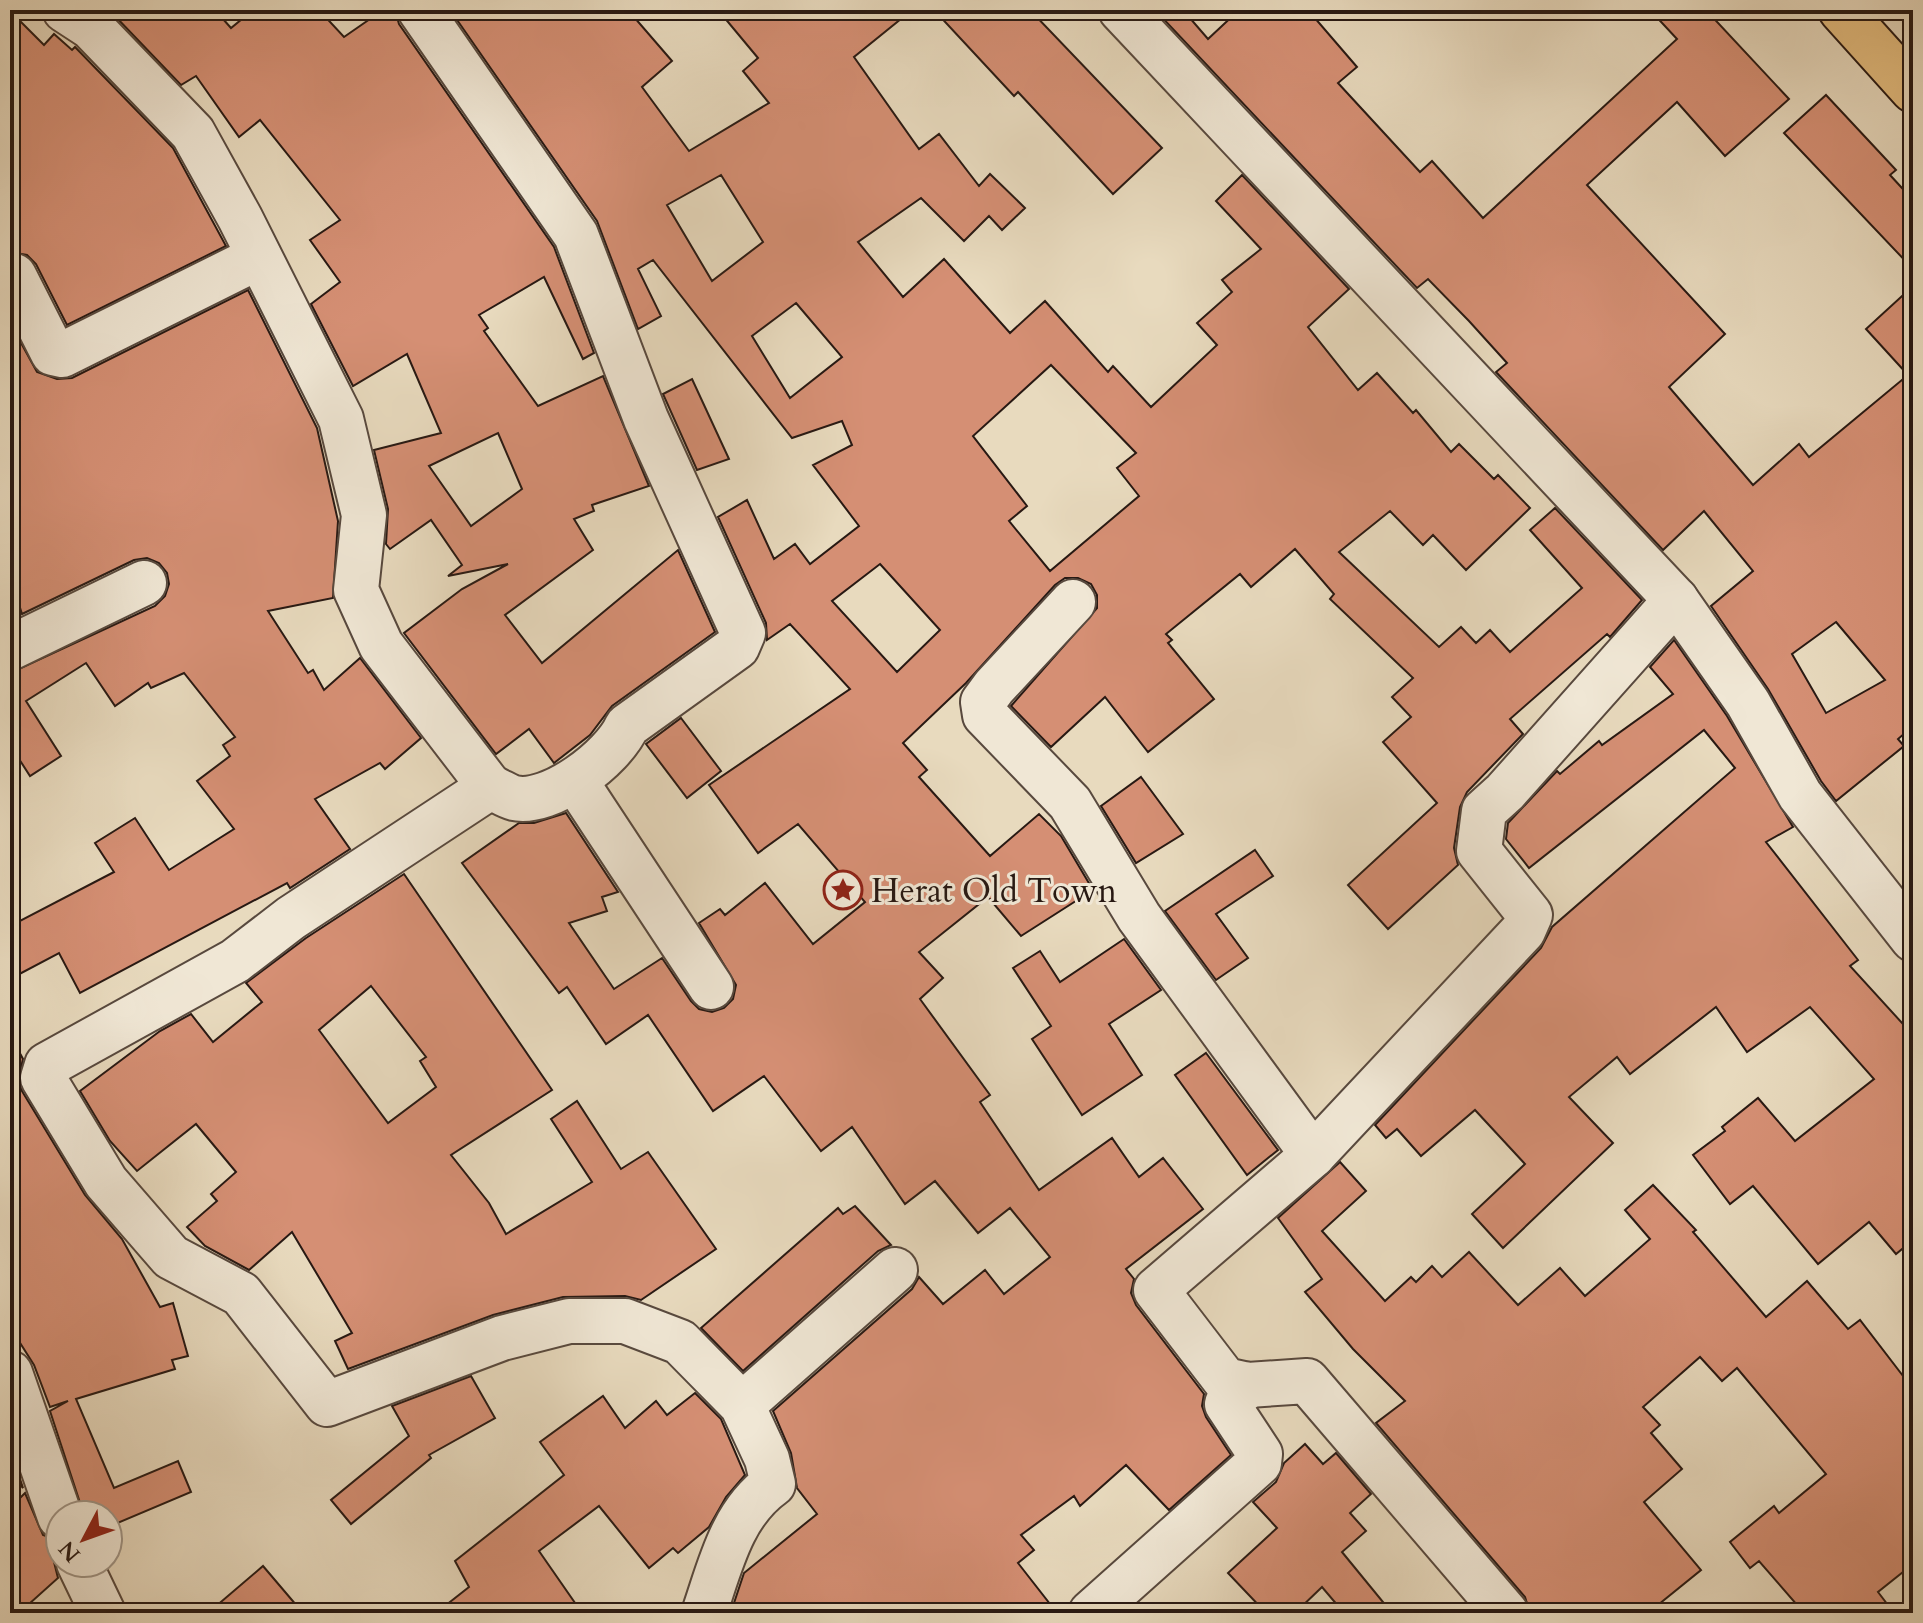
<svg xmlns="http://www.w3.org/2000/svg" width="1923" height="1623" font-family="Cardo,serif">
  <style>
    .building { fill: #d58f74; stroke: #281913; stroke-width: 2; fill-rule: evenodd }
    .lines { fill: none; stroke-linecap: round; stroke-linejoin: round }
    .minor-casing { stroke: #58493e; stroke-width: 48 }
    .major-casing { stroke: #281913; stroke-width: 48 }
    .minor { stroke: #f0e7d5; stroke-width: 44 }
    .major { stroke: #e4bd7f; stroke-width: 44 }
    .labels { text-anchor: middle; stroke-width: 6; stroke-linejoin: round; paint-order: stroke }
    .poi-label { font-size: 34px; fill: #281913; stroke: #f0e7d5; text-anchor: start }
  </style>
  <rect width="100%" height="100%" fill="#e8dabe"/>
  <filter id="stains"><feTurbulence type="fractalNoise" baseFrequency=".0025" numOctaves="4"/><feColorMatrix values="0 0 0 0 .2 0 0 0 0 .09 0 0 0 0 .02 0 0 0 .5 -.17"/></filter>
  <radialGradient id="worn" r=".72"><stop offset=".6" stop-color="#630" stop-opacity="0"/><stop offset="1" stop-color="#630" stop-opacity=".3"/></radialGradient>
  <g class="building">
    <path d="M118 10H215L231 28 253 10H319L344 37 383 10H395L399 24 554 247 594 353 583 359 544 277 479 315 488 328 484 331 538 406 603 376 649 486 592 505 594 511 574 519 593 550 505 615 542 663 678 550 715 632 612 706 590 735 554 763 529 729 496 754 404 633 462 589 508 564 448 576 462 565 431 520 390 549 386 544 388 509 374 450 441 433 407 354 353 386 311 304 340 282 310 240 340 220 260 120 239 137 196 76 181 85 113 14ZM498 433 522 489 471 526 429 466Z"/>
    <path d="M464 10H628L672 61 642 87 689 151 769 103 743 71 758 58 718 10H912L854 57 919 149 939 134 979 186 990 174 1025 208 1002 230 989 216 964 241 921 198 858 242 903 297 944 259 1010 333 1045 301 1108 372 1113 366 1151 407 1217 345 1197 323 1232 292 1222 280 1261 249 1216 201 1242 175 1349 289 1308 327 1358 390 1377 373 1413 413 1416 410 1451 452 1459 444 1494 479 1498 475 1530 508 1466 570 1433 535 1423 545 1390 511 1339 552 1439 647 1461 627 1476 643 1490 630 1510 652 1582 588 1530 530 1555 508 1642 600 1610 637 1607 634 1510 719 1523 734 1467 792 1460 807 1454 848 1458 865 1388 929 1348 885 1437 803 1383 742 1411 717 1392 697 1413 678 1330 599 1334 594 1295 549 1251 587 1240 574 1166 634 1172 640 1168 643 1214 699 1148 752 1105 697 1051 747 1011 706 1097 608V595L1091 584 1078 578H1065L1055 585 966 683 903 743 927 770 919 777 990 856 1039 814 1061 836 1093 890 1021 936 988 897 919 952 943 978 920 999 990 1095 980 1102 1039 1190 1112 1138 1139 1177 1163 1158 1203 1209 1126 1269 1134 1279 1131 1293 1136 1305 1204 1394 1202 1406 1206 1417 1231 1455 1169 1510 1126 1465 1080 1506 1074 1496 1021 1535 1034 1550 1018 1563 1057 1613 731 1612 744 1573 817 1514 797 1488 791 1453 773 1411 912 1289 919 1277 943 1304 985 1270 1004 1294 1050 1257 1010 1208 978 1233 935 1181 905 1204 852 1127 821 1151 764 1076 713 1111 648 1015 606 1044 567 987 559 993 462 863 519 823H534L566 813 618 892 602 897 607 911 569 923 614 989 662 958 691 1001 699 1009 712 1012 724 1008 733 999 736 985 699 923 720 909 725 915 765 883 813 944 865 902 798 824 758 853 709 785 850 689 790 624 767 640 766 623 718 517 747 500 774 559 795 544 810 564 859 526 813 465 852 445 842 421 792 438 653 260 638 269 661 316 638 329 597 221 455 17ZM721 175 763 242 712 281 667 205ZM796 303 842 357 790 398 752 336ZM1051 365 1136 453 1117 468 1139 496 1050 571 1009 521 1027 506 973 436ZM880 564 940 630 897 672 832 601Z"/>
    <polygon points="934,10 1030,10 1162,148 1113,194 1018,92 1014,96"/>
    <path d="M1155 10H1183L1208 39 1239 10H1308L1357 67 1338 83 1420 172 1432 161 1483 218 1677 39 1650 10H1706L1789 99 1725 156 1677 102 1587 185 1725 334 1669 387 1753 485 1799 444 1809 457 1908 375 1866 329 1913 286V726L1898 739 1904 746 1836 801 1821 781 1768 689 1711 606 1753 571 1704 511 1663 550 1496 372 1507 363 1469 321 1428 279 1417 288ZM1836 622 1885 680 1826 713 1792 654Z"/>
    <polygon points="10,11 44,45 54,34 72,50 75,47 173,148 226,246 67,325 36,264 27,255 10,252"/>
    <polygon points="1826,95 1896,170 1890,175 1913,200 1913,269 1784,133"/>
    <polygon points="248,290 317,428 338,521 333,598 268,611 308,673 313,670 324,690 360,658 421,738 385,769 380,763 315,799 350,849 290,888 287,883 80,993 59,953 10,979 10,926 114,872 95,843 135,818 169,870 234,829 197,781 230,756 223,745 235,737 184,673 151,688 148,683 115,706 86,663 26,701 61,756 30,776 10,745 10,673 155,606 165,596 169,584 167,573 159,563 147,558 134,560 22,614 10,576 10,323 37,372 57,379 72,378"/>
    <polygon points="692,379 729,459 697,470 663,394"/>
    <polygon points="1674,640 1727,716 1793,827 1766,842 1858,960 1850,966 1913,1035 1913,1240 1896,1254 1869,1222 1818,1264 1753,1186 1730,1204 1693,1155 1725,1131 1722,1127 1758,1098 1795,1141 1874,1079 1810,1007 1747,1052 1716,1007 1630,1074 1617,1057 1569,1097 1613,1143 1503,1248 1472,1214 1525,1164 1475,1110 1421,1156 1397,1129 1386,1138 1375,1125 1541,948 1552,927 1735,768 1704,730 1529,868 1506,839 1508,823 1557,771 1560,774 1599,741 1602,745 1673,694 1650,667"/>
    <polygon points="681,718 721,771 687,798 646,744"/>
    <polygon points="1141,777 1183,834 1136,863 1101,806"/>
    <polygon points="1255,850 1273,876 1216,914 1248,958 1216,980 1165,911"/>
    <path d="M404 874 552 1090 451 1155 489 1203 506 1234 592 1182 551 1119 577 1101 621 1169 648 1152 716 1249 641 1300 625 1296 563 1297 493 1315 348 1369 335 1341 352 1333 292 1232 249 1270 205 1246 187 1227 217 1201 211 1194 236 1172 196 1124 137 1171 110 1141 80 1091 160 1031 191 1014 213 1042 262 1002 246 983 306 938ZM371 986 426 1057 420 1061 436 1087 388 1123 319 1030Z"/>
    <polygon points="1124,939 1161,990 1109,1024 1142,1075 1082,1115 1032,1039 1051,1026 1013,968 1040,951 1060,982"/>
    <polygon points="10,1035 23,1059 18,1080 22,1091 85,1195 122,1239 160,1307 173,1303 188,1356 172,1360 175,1369 76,1399 114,1488 178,1461 191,1492 108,1527 108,1515 84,1515 50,1411 68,1401 50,1407 34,1365 10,1327"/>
    <polygon points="1206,1053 1278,1150 1247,1175 1175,1075"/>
    <polygon points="1340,1162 1366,1191 1322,1231 1385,1301 1411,1277 1416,1282 1432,1266 1442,1277 1469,1252 1518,1305 1560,1268 1585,1296 1650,1239 1625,1210 1653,1185 1696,1230 1693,1232 1766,1317 1807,1281 1848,1329 1860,1320 1913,1389 1913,1564 1878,1592 1894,1613 1804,1613 1759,1561 1750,1568 1730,1542 1774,1506 1779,1513 1826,1474 1737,1368 1722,1381 1700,1357 1643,1407 1660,1425 1651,1433 1682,1469 1644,1502 1701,1570 1648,1613 1530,1613 1525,1597 1376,1423 1405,1401 1353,1349 1305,1292 1322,1279 1278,1218"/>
    <polygon points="855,1206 891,1245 878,1251 743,1371 701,1328 838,1208 843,1214"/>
    <polygon points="471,1376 495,1418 429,1455 431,1458 351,1524 331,1500 409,1436 392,1406"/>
    <polygon points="695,1393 721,1419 745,1475 726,1497 709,1527 678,1553 673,1548 649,1568 599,1506 539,1551 582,1613 436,1613 469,1587 455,1561 564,1475 540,1442 603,1396 625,1428 656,1401 667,1415"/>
    <polygon points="1305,1444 1323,1464 1336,1453 1371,1494 1350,1513 1366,1531 1342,1552 1392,1613 1344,1613 1322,1587 1295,1613 1266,1613 1228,1573 1277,1528 1253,1502 1276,1482 1284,1463"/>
    <polygon points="10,1449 23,1488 10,1473"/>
    <polygon points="25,1493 43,1535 60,1541 54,1562 58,1578 19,1613 10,1613 10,1508"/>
    <polygon points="263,1566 303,1613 208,1613"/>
  </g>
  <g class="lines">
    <g class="minor-casing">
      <g id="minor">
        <path d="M65 10 91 27 193 133 240 218 341 419 364 515 356 590 381 645 490 787 291 918 235 961 47 1065 43 1078 106 1182 171 1257 241 1294 327 1404 502 1338 569 1321H625L680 1342 742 1405 767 1459 773 1484C731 1514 720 1567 704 1613"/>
        <path d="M420 10 576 235 646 419 743 633 737 647 627 726C613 758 550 806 514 798 506 796 498 790 490 787"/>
        <polyline points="1121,10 1676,600 1748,703 1800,795 1913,939"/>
        <polyline points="14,276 53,353 62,355 259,257"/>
        <polyline points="1073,602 994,687 983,702 985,715 1070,803 1139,917 1313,1155"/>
        <polyline points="10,648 144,583"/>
        <polyline points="576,782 711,987"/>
        <polyline points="10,1373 60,1517"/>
        <polyline points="742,1405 895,1270"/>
        <polyline points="79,1563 103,1613"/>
        <polyline points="1091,1613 1259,1463 1260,1454 1227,1404 1248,1385"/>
        <polyline points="1506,1613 1307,1381 1248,1385 1225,1380 1156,1290 1313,1155 1523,931 1530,915 1479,851 1484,811 1505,792 1676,600"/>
      </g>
    </g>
    <g class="major-casing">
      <polyline id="major" points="1841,10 1913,90"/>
    </g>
    <use href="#minor" class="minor"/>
    <use href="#major" class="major"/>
  </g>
  <defs>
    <g id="sight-ring" transform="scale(2)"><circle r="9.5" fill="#f0e7d5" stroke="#8f2418" stroke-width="1.5"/><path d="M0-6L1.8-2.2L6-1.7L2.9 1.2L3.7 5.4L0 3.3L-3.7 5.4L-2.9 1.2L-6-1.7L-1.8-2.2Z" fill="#8f2418"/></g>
  </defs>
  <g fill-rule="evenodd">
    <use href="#sight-ring" x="843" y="890"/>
  </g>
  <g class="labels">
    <g class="poi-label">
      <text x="871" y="902">Herat Old Town</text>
    </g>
  </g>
  <rect width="1923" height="1623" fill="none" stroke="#e8dabe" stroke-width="40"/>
  <rect x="12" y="12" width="1899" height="1599" fill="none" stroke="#281913" stroke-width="4"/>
  <rect x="20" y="20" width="1883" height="1583" fill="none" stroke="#281913" stroke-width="2"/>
  <g transform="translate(84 1539) rotate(229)"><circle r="38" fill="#f0e7d5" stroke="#a09587" stroke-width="2"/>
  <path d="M0-6L14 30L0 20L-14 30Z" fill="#8f2418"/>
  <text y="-12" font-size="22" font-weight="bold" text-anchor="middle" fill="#281913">N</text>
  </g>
  <rect width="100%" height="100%" filter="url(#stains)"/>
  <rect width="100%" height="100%" fill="url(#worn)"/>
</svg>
